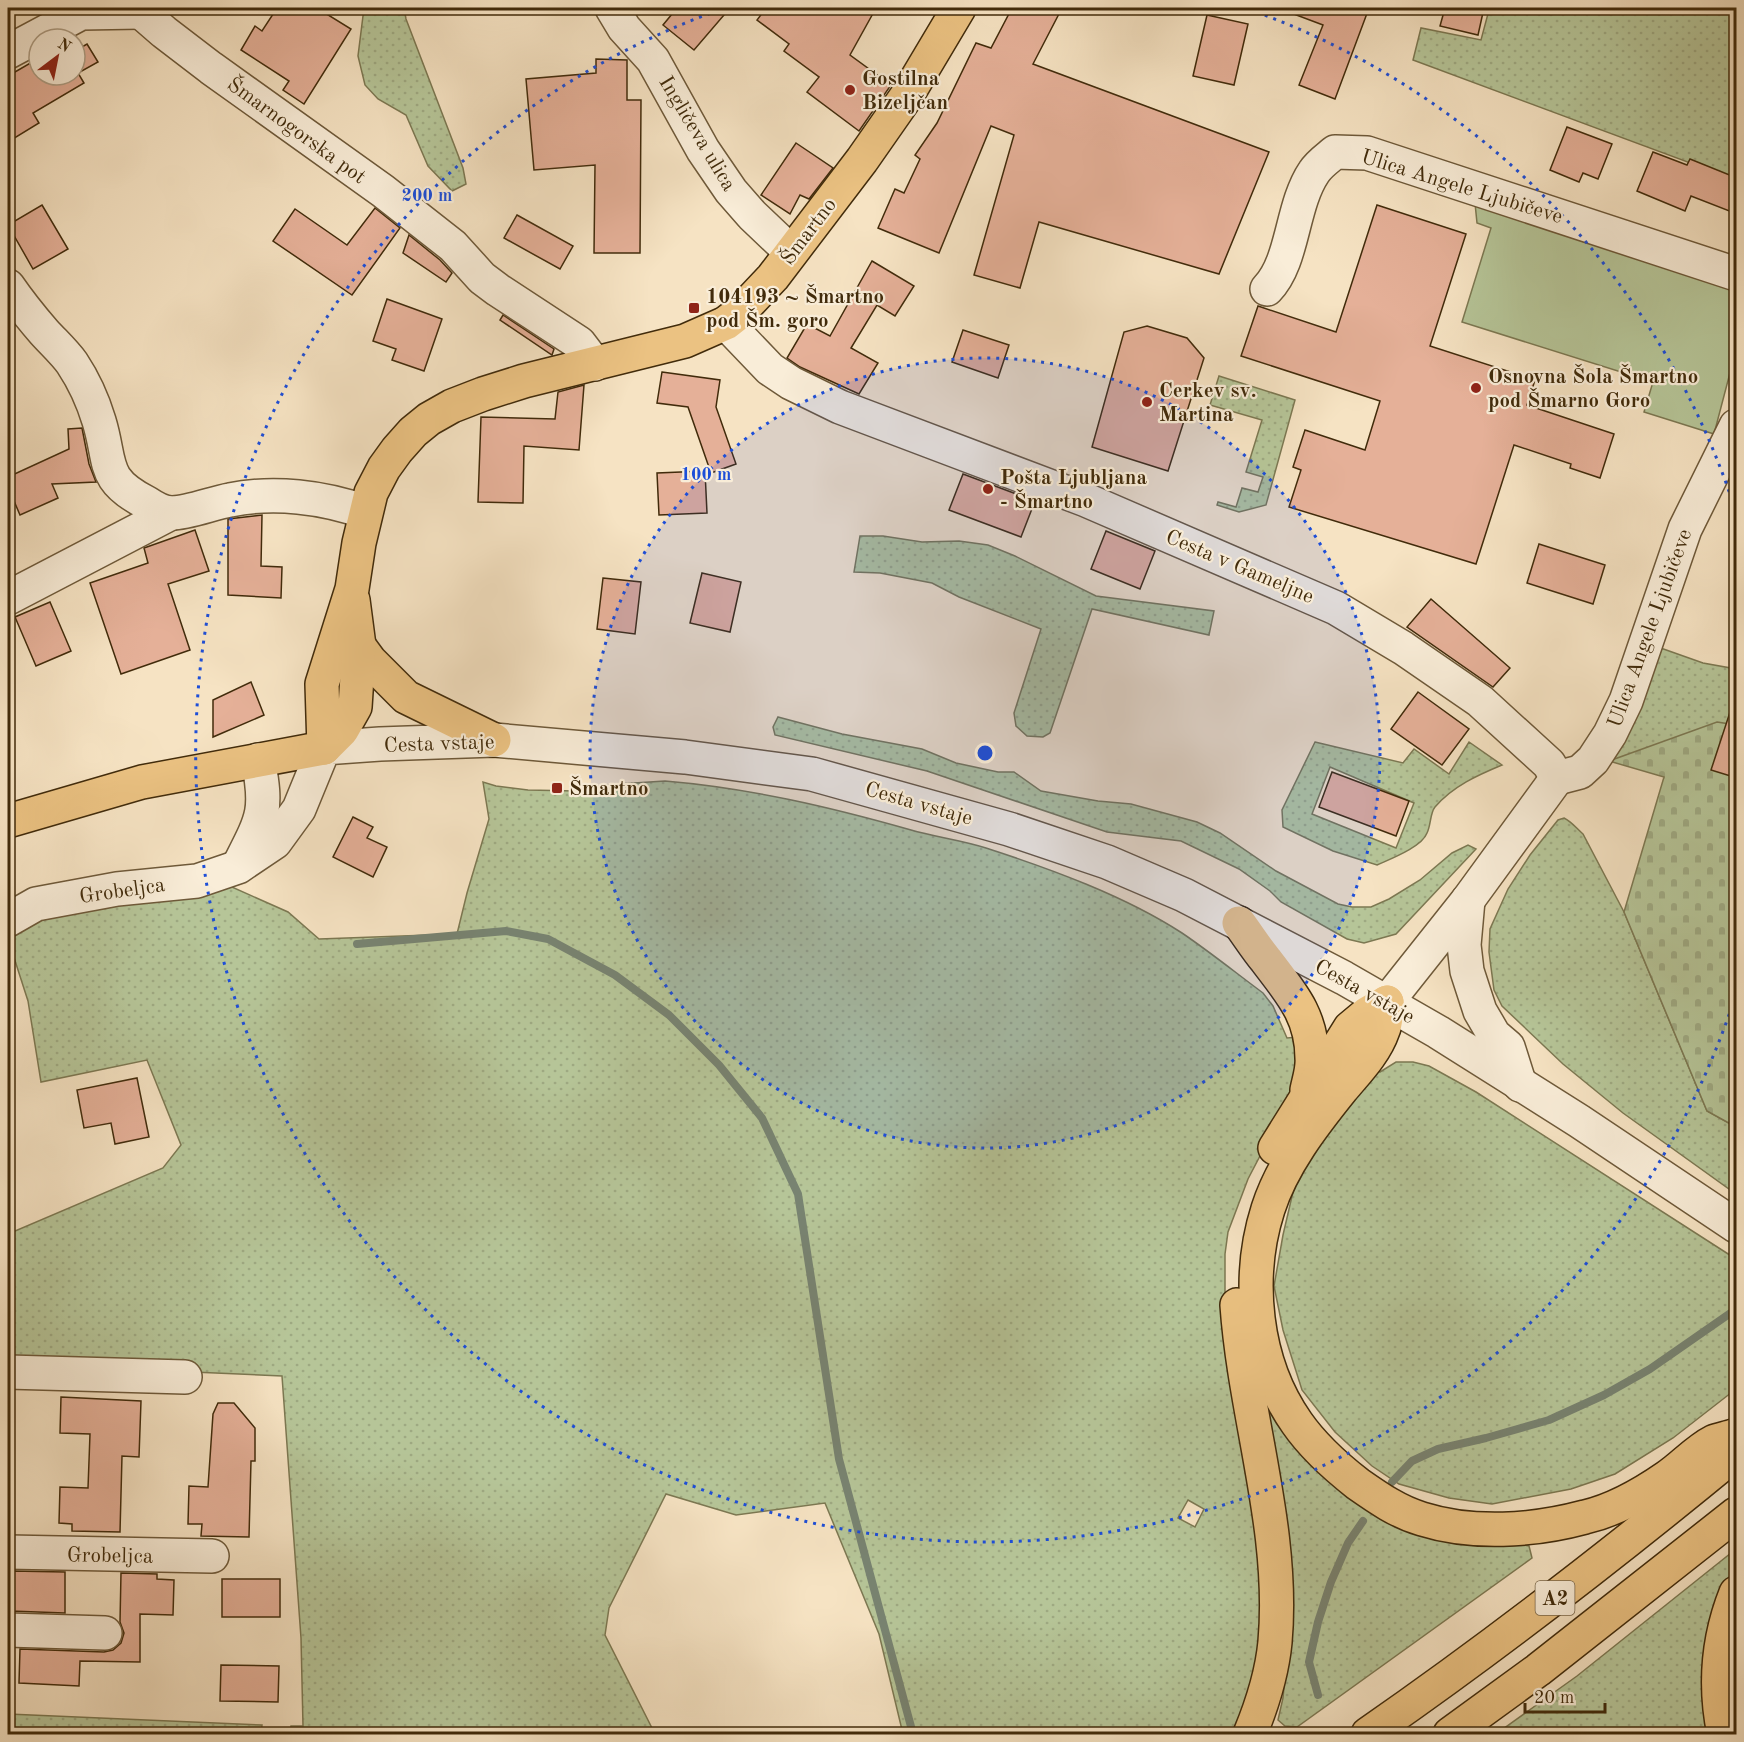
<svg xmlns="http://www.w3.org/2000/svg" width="1744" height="1742" font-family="'Old Standard TT',serif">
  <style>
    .grass { fill: url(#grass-dots); stroke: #7c7852; stroke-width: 1.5; fill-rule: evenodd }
    .cemetery { fill: url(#cemetery-stones); stroke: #7c7852; stroke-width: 1.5 }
    .pitch { fill: #b6c598; stroke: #7c7852; stroke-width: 1.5 }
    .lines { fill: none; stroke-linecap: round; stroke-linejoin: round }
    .stream { stroke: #788371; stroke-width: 8 }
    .building { fill: #e5b098; stroke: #412b0b; stroke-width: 1.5 }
    .minor-casing { stroke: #6e5939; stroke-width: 36 }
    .major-casing { stroke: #412b0b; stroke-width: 36 }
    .highway-casing { stroke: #412b0b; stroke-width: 36 }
    .minor { stroke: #f9edd8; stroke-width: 33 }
    .major { stroke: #ebc282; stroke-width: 33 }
    .highway { stroke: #ebc282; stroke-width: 33 }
    .ring { fill: none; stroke: #1d4ed8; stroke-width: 3; stroke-dasharray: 3 6 }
    .poi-dot { fill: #8f2418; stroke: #f9edd8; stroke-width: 2 }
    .labels { text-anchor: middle; stroke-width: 4.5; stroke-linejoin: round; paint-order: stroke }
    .shield { fill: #f9edd8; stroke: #786548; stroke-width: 1.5 }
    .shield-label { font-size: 20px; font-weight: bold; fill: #412b0b }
    .poi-label { font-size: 21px; font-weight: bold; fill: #412b0b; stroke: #f9edd8; text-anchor: start }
    .street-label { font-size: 21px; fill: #412b0b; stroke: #f9edd8 }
    .centre { fill: #1d4ed8; stroke: #f9edd8; stroke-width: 3 }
    .ring-label { font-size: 18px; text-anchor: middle; font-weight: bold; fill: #1d4ed8; stroke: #f9edd8; stroke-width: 4.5; stroke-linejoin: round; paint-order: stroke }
  </style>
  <defs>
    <pattern id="grass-dots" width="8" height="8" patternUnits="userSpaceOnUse" patternTransform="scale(1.5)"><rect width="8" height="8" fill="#b6c598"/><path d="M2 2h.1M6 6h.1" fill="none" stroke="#9ea982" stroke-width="1.8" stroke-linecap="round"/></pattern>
    <pattern id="cemetery-stones" width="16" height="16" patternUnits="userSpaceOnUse" patternTransform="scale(1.5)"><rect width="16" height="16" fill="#b6c598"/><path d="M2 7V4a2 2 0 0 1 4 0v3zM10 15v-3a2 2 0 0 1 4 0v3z" fill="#9ea982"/></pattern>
  </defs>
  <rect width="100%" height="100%" fill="#f6e3c3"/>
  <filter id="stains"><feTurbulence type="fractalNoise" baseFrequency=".00333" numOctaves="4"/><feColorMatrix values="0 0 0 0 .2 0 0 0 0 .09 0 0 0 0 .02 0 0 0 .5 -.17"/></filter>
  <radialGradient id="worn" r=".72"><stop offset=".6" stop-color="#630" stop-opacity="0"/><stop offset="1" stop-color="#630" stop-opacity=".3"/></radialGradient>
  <g class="grass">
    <polygon points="364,8 404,8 406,19 463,168 466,184 452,191 428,166 406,115 378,99 365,85 358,56"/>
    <polygon points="1473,8 1736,8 1736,180 1413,60 1421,28 1481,40 1489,10"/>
    <polygon points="1219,376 1295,400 1266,505 1239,512 1217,505 1218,502 1236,507 1242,488 1258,492 1263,477 1246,472 1262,420 1210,405"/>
    <polygon points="860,536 883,536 922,542 959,541 988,545 1015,556 1096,596 1214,611 1209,635 1092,609 1050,733 1043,737 1027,736 1016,726 1014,713 1041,629 959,597 932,583 880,573 854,572"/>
    <polygon points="1655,646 1703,663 1736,669 1736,725 1609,761"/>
    <polygon points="778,717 842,734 922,749 956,763 998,772 1014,772 1041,791 1098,801 1131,804 1197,822 1220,833 1276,871 1338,904 1352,907 1371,907 1389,899 1420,880 1452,853 1468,845 1476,849 1396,934 1364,943 1347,939 1281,902 1270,891 1239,869 1181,841 1107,832 927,771 775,735 773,727"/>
    <path d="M1315 742 1403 763 1414 749 1449 774 1469 742 1502 765C1478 775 1453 786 1435 807 1430 813 1431 825 1427 833 1422 847 1390 859 1377 865L1333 851 1283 827 1282 810ZM1330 767 1414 803 1396 848 1312 814Z"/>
    <path d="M665 781C749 788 830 807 911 830 935 837 961 840 986 848 1051 869 1125 896 1182 933 1210 952 1236 973 1263 993L1273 1006 1287 1038 1298 1037 1297 1085 1248 1179 1228 1232 1225 1254V1316L1266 1591 1250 1700 1234 1734H903L879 1634 825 1503 736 1515 666 1494 609 1608 605 1635 655 1734H290L291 1726H303L301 1638 282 1376 8 1364V1234L163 1168 181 1145 147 1060 41 1082 28 1001 8 939V930L36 919 232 887 288 912 319 939 457 934 467 893 489 819 483 782 496 786 528 790 576 791 603 785ZM1188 1500 1204 1509 1195 1527 1178 1518Z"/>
    <path d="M1564 818C1572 822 1576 828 1583 834L1624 912 1707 1111 1736 1127V1194L1623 1113 1563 1064 1502 1006 1494 990 1489 952 1490 929 1508 889 1530 855 1558 820Z"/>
    <polygon points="1396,1062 1413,1062 1429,1066 1476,1092 1736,1259 1736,1389 1673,1438 1615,1474 1571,1489 1492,1504 1449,1498 1399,1484 1372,1466 1335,1432 1302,1390 1283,1330 1274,1286 1283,1235 1296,1179 1374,1067 1380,1072"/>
    <polygon points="1275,1410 1304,1451 1501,1540 1529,1546 1532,1558 1297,1727 1285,1726 1278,1720 1283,1698 1289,1633 1262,1412"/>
    <polygon points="1736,1549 1736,1564 1718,1606 1712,1734 1496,1734 1577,1676"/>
    <polygon points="8,1714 262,1725 261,1734 8,1734"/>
  </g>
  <polygon class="cemetery" points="1717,722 1736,725 1736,1127 1707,1111 1624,912 1664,777 1609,761"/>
  <polygon class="pitch" points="1475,203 1736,286 1736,350 1714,434 1644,412 1653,382 1462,322 1491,228 1477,223"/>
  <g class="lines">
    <g class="stream">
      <polyline points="357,944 506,931 548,939 615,975 669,1015 719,1065 762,1118 798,1194 839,1459 913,1734"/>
      <polyline points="1392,1482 1412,1461 1438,1449 1486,1438 1549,1420 1604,1395 1650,1369 1732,1312"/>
      <polyline points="1318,1695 1309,1662 1318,1622 1331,1582 1348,1543 1363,1521"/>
    </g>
  </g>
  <g class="building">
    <polygon points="277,8 317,8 351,29 304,104 283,90 289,81 241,50 255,26 262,31"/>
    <polygon points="677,8 730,8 694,50 663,25"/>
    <polygon points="766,8 876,8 850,55 891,85 859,131 807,92 819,77 784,51 789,44 757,20"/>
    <polygon points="1012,8 1062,8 1033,64 1269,152 1219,274 1039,222 1020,288 974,275 1014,135 991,126 939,253 878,228 895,189 904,193 920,159 915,155 937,123 976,43 991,48"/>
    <polygon points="1283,8 1369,8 1335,99 1299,85 1323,25 1283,10"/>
    <polygon points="1445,8 1484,8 1478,35 1440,26"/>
    <polygon points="1207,15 1248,24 1234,85 1193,76"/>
    <polygon points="87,44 98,62 78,73 84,83 33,113 39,123 8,142 8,76 39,58 39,75 75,75 75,51"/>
    <polygon points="596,59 627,60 627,100 641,100 640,253 594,253 595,165 534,170 526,79 596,73"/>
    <polygon points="1567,127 1612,144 1598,179 1583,173 1579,182 1550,170"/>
    <polygon points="796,143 833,168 809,199 800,195 790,214 761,195"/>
    <polygon points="1653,152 1687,165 1690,159 1737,178 1737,214 1691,196 1685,211 1637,191"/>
    <polygon points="42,205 68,249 33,269 8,225"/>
    <polygon points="1377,205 1466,234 1430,346 1535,380 1527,405 1614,434 1600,478 1570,468 1571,464 1514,445 1476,564 1289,507 1301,470 1293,467 1305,430 1365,450 1380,401 1241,356 1258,306 1336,332"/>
    <polygon points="375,208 400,228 352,295 273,241 295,209 347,245"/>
    <polygon points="517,215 573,246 560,269 504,238"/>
    <polygon points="409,235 440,260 452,273 446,282 403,253"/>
    <polygon points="872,261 914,286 895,316 877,305 851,348 878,363 859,394 800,367 787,358 807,324 830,336"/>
    <polygon points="387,299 442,319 424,371 392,360 396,349 373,341"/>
    <polygon points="503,315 554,349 552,355 500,320"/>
    <polygon points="1147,326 1187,338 1204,358 1168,471 1092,447 1124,332"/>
    <polygon points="963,330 1009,345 998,378 952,362"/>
    <polygon points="662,372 720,380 716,407 736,464 711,473 688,407 657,403"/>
    <polygon points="584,385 579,450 524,446 523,503 478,502 481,417 555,419 558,392"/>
    <polygon points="82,428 89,464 96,482 52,484 58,498 20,515 8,487 8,477 69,449 68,429"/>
    <polygon points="705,471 707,513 659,515 657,473"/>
    <polygon points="963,474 1035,501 1021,537 949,510"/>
    <polygon points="262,515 261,566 282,567 281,598 228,595 228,519"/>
    <polygon points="195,530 209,571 168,584 190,650 121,674 90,583 148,563 144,548"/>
    <polygon points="1106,531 1155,551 1140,589 1091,569"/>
    <polygon points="1539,544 1605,565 1593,604 1527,583"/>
    <polygon points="702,573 741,582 730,632 690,623"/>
    <polygon points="603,578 641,582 635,634 597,629"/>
    <polygon points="1431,599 1510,668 1493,687 1407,627"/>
    <polygon points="50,602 71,651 36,666 15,617"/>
    <polygon points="251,682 264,715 213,737 213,700"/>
    <polygon points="1418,692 1469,729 1442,765 1391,729"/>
    <polygon points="1732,706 1737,707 1737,778 1711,770"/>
    <polygon points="1332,772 1409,801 1396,836 1319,807"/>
    <polygon points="353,817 373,827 367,838 387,847 373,877 333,857"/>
    <polygon points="137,1078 149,1137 115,1144 111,1123 84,1128 77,1090"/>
    <polygon points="61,1397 141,1401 139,1457 122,1456 120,1532 72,1531 72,1524 59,1523 60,1487 88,1488 90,1434 60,1433"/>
    <polygon points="218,1403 234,1403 255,1428 255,1461 251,1461 249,1537 201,1536 202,1524 188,1524 189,1486 208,1487 213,1414"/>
    <polygon points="11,1571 65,1572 65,1613 10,1611"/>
    <polygon points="121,1573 157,1574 157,1579 174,1580 173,1615 140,1614 140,1662 80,1661 79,1686 19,1683 20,1649 104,1652 113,1650 121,1643 124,1633 120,1622"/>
    <rect x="222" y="1579" width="58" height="38"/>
    <polygon points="221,1665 279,1666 278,1702 220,1701"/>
  </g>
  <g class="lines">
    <g class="minor-casing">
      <g id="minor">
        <polyline points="140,8 141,12 164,32 211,68 383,191 453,246 482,278 498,290 579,343 595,364"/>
        <polyline points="612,8 624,28 653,60 703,150 731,191 752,215 791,252"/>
        <polyline points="8,52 81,13 141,12"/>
        <path d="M8 286C19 302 31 317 44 332 53 342 64 352 72 363 84 381 93 401 99 421 112 463 100 479 147 503 153 507 164 513 172 513 188 513 213 503 230 500 274 491 323 497 365 512"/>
        <path d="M1267 289C1294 261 1291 206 1314 172 1319 164 1328 158 1335 152L1367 153 1736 274"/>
        <polyline points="726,323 770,369 791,383 840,407 1086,500 1336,608 1403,648 1480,701 1549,764 1557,778"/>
        <polyline points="8,598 171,513"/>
        <polyline points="1557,778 1580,772 1593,760 1610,734 1626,701 1685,529 1736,426"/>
        <path d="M240 863C263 818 268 810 258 760"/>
        <polyline points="1468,900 1464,945 1467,971 1480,1011 1494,1035 1508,1047 1520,1085"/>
        <polyline points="8,920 36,904 117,889 197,881 238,867 275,842 299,809 324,748 380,744 494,740 685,757 812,774 1009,829 1107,862 1184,895 1344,978 1438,1032 1579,1121 1736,1226"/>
        <polyline points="1387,1002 1468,900 1557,778"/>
        <polyline points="8,1372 185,1377"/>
        <polyline points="8,1552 212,1556"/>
        <polyline points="8,1630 105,1633"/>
      </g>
    </g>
    <g class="major-casing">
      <g id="major">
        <polyline points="359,646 370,661 406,697 494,740"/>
        <polyline points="324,748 322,684 352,589 359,543 371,493 384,468 397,450 413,432 429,419 452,406 483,394 524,381 685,341 726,323 740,312 773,277 862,160 906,97 959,8"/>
        <polyline points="324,748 342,730 355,707 359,646 353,600"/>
        <polyline points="8,821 142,782 324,748"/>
      </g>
    </g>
    <g class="highway-casing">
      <g id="highway">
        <path d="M1239 923C1248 935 1256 948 1266 960 1290 992 1312 1015 1312 1058 1313 1069 1309 1080 1307 1090"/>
        <path d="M1387 1002C1386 1011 1387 1022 1383 1030 1375 1053 1357 1071 1342 1089 1313 1125 1282 1165 1268 1209 1246 1278 1254 1362 1297 1423 1313 1446 1335 1466 1358 1484 1378 1498 1398 1512 1422 1519 1473 1535 1533 1531 1585 1517 1615 1510 1641 1495 1667 1477 1682 1467 1697 1450 1713 1442 1720 1439 1729 1438 1736 1435"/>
        <polyline points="1275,1148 1350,1028 1368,1013 1387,1002"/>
        <path d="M1237 1305C1245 1418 1285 1529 1275 1642 1272 1674 1262 1705 1250 1734"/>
        <path d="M1368 1734C1495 1646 1617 1551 1736 1453"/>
        <polyline points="1450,1734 1538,1670 1736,1514"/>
        <path d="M1724 1734C1714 1686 1718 1638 1736 1593"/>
      </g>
    </g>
    <use href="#minor" class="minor"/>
    <use href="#major" class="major"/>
    <use href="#highway" class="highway"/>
  </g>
  <circle cx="985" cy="753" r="395" fill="#1d4ed8" fill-opacity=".12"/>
  <g class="ring">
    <circle cx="985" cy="753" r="395"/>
    <path d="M1735 997A789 789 0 1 1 722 9M1248 9A789 789 0 0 1 1735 509"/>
  </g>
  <g class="poi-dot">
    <circle cx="850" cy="90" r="6"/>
    <rect x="688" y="302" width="12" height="12" rx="3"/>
    <circle cx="1476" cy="388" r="6"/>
    <circle cx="1147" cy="402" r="6"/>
    <circle cx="988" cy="489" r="6"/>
    <rect x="551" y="782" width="12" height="12" rx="3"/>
  </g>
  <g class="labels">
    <rect class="shield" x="1535.5" y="1581" width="39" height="34" rx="4.5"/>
    <g class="shield-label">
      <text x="1555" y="1605">A2</text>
    </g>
    <g class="poi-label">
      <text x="862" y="85">Gostilna<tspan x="862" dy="24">Bizeljčan</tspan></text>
      <text x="706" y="303">104193 ~ Šmartno<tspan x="706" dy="24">pod Šm. goro</tspan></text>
      <text x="1488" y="383">Osnovna Šola Šmartno<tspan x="1488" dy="24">pod Šmarno Goro</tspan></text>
      <text x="1159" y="397">Cerkev sv.<tspan x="1159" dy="24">Martina</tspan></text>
      <text x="1000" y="484">Pošta Ljubljana<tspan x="1000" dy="24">- Šmartno</tspan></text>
      <text x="569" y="795">Šmartno</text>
    </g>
    <g class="street-label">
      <text transform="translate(297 130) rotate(36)" y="7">Šmarnogorska pot</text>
      <text transform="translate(698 133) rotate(59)" y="7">Ingličeva ulica</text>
      <text transform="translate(1462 186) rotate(17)" y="7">Ulica Angele Ljubičeve</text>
      <text transform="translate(808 231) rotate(-53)" y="7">Šmartno</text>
      <text transform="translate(1240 566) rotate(23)" y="7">Cesta v Gameljne</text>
      <text transform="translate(1649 628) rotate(-70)" y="7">Ulica Angele Ljubičeve</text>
      <text transform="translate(439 743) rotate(-2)" y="7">Cesta vstaje</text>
      <text transform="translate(919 803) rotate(16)" y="7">Cesta vstaje</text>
      <text transform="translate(122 890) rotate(-8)" y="7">Grobeljca</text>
      <text transform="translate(1365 991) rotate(29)" y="7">Cesta vstaje</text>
      <text transform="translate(110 1555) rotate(1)" y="7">Grobeljca</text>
    </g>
  </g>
  <circle cx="985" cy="753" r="9" class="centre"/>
  <g class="ring-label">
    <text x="427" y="201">200 m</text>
    <text x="706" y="480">100 m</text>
  </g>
  <rect width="1744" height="1742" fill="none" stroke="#f6e3c3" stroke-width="30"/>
  <rect x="9" y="9" width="1726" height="1724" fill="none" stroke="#412b0b" stroke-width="3"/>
  <rect x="15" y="15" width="1714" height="1712" fill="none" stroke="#412b0b" stroke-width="1.5"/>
  <g transform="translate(57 57) rotate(32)"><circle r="28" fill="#f9edd8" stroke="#af9f86" stroke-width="1.5"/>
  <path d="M0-4.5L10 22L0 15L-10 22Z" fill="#8f2418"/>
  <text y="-9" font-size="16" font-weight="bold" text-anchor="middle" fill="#412b0b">N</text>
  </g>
  <path d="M1525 1703v9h80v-9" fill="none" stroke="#412b0b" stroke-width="3"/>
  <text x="1534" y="1703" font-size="18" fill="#412b0b" stroke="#f9edd8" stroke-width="4.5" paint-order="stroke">20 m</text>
  <rect width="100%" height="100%" filter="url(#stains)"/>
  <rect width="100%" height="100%" fill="url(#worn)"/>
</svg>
